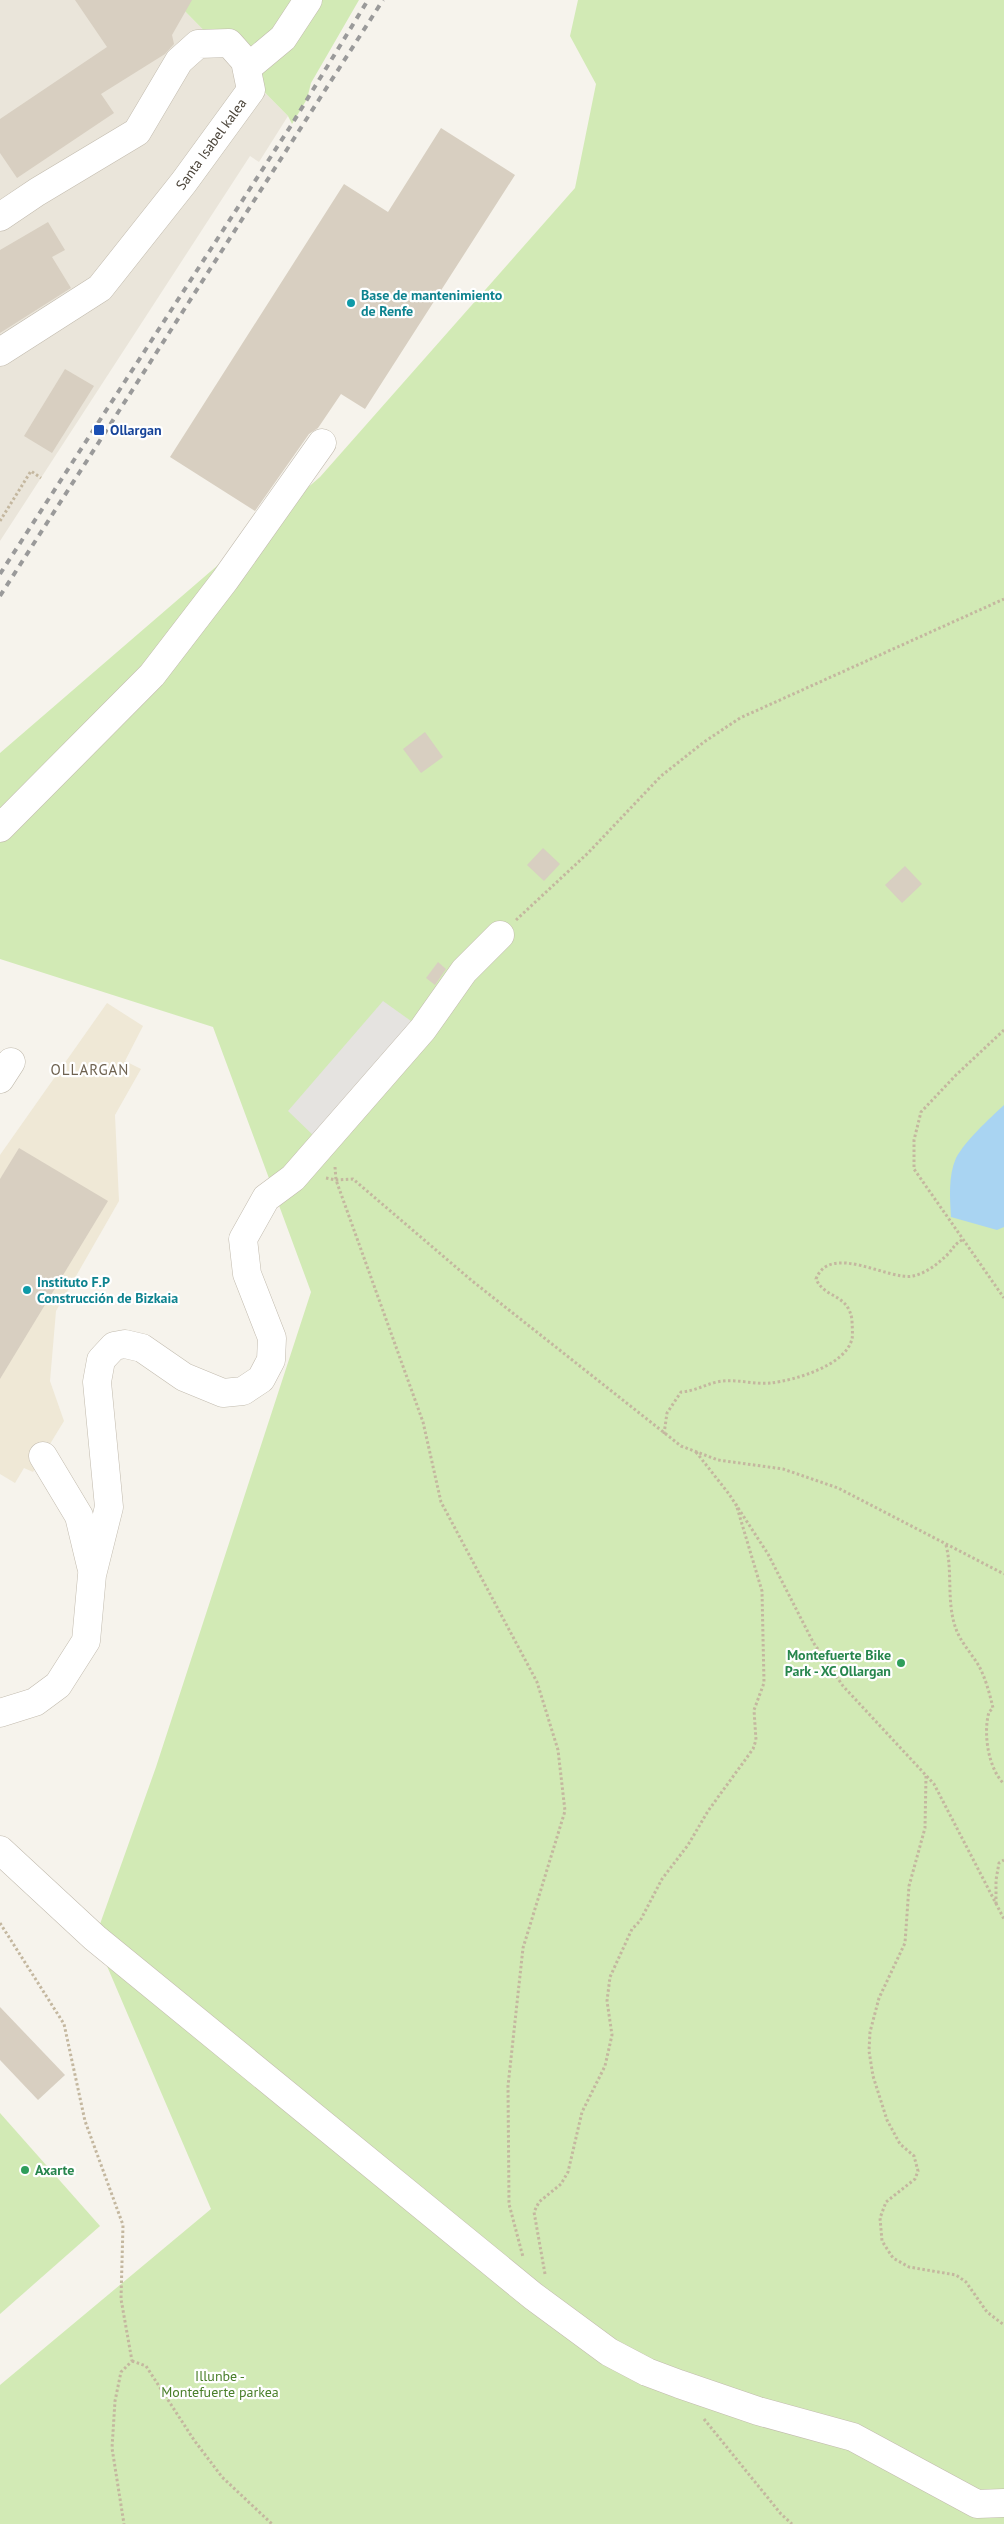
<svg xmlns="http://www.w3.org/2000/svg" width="1004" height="2524" font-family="'PT Sans',sans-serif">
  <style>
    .residential { fill: #eae5da }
    .education { fill: #efe8d6 }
    .green { fill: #d2eab5 }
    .parking { fill: #e5e3e0 }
    .water { fill: #a9d4f2 }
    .building { fill: #d8cfc1 }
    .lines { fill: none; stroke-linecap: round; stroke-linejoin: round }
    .minor-casing { stroke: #c2bbae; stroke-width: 29 }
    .path { stroke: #c4b79f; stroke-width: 3; stroke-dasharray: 2.5 2.5; stroke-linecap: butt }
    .minor { stroke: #fff; stroke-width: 28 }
    .rail { stroke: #9a9a9a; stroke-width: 4; stroke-dasharray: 6 6; stroke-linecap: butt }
    .culture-dot { fill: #0f9aa8; stroke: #fff; stroke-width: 2 }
    .transit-dot { fill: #1a4fb4; stroke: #fff; stroke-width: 2 }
    .leisure-dot { fill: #2e9e5b; stroke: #fff; stroke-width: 2 }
    .labels { text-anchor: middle; stroke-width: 4.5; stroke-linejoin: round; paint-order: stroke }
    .street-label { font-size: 14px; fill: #4b4439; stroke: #fff }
    .culture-label { font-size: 14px; font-weight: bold; fill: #0d838f; stroke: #fff; text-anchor: start }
    .transit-label { font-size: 14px; font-weight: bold; fill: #164399; stroke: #fff; text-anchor: start }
    .leisure-label { font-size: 14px; font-weight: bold; fill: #27864d; stroke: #fff; text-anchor: end }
    .park-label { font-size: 14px; fill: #4a7f2a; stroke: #fff }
    .neighbourhood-label { font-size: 15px; letter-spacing: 1px; fill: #6e6250; stroke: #fff }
  </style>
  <rect width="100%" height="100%" fill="#f6f3ec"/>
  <polygon class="residential" points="0,0 174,0 288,116 259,162 250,156 0,541"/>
  <polygon class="education" points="107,1003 143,1026 125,1061 141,1069 115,1115 119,1201 56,1311 50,1381 64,1421 33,1472 24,1468 15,1483 0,1474 0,1155"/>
  <g class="green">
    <polygon points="174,0 359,0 311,83 307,99 292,124 288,116"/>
    <polygon points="578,0 1004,0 1004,2524 0,2524 0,2385 211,2209 95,1938 156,1767 311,1292 213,1027 0,959 0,753 320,477 575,188 596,84 570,36"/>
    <polygon points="0,2113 100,2226 0,2314"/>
  </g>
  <polygon class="parking" points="383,1001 418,1026 317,1139 288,1111"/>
  <path class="water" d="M1004 1105V1227L997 1230 951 1217C950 1199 948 1176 956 1158 966 1140 989 1119 1004 1105Z"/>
  <g class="building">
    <polygon points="75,0 192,0 172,35 174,44 165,54 101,94 114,113 17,178 0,153 0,119 107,47"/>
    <polygon points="441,128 515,175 365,409 341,394 318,428 309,434 255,511 170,457 344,184 388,212"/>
    <polygon points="48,222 65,250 52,257 71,288 0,333 0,250"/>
    <polygon points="65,369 94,386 52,453 24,436"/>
    <polygon points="425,732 443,757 421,773 403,749"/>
    <polygon points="543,848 560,864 544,881 527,865"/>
    <polygon points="905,866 922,884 902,903 885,885"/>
    <polygon points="438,962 446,969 435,985 426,978"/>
    <polygon points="19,1148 108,1201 0,1379 0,1179"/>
    <polygon points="0,2007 65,2075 38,2100 0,2060"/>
  </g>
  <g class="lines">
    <g class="minor-casing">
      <g id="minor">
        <polyline points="247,68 283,38 308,0"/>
        <polyline points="0,217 37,192 137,132 179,61 198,44 229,43 245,61 251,90 184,182 100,288 0,352"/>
        <polyline points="0,828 152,675 225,580 322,443"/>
        <polyline points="0,1079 11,1062"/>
        <polyline points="43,1456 79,1516 91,1566"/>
        <polyline points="0,1713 35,1702 58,1685 86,1641 92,1575 109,1507 97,1382 101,1360 114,1346 125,1344 142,1348 184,1377 223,1393 243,1391 261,1379 271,1360 272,1338 247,1274 243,1239 266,1198 293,1178 423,1029 464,971 500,935"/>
        <polyline points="0,1850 95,1938 533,2296 609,2352 647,2372 679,2384 758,2411 853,2437 977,2504 1004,2503"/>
      </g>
    </g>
    <g class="path">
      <polyline points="0,521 31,471 41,478"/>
      <polyline points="516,920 588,853 661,776 704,742 740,718 1004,599"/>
      <polyline points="1004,1030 956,1075 921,1112 914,1140 914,1169 1004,1298"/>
      <polyline points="335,1167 336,1180 423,1422 441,1502 537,1682 558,1750 565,1811 523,1948 508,2086 509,2204 523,2257"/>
      <polyline points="326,1178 336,1180 353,1179 471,1280 681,1446 718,1460 783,1469 838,1488 1004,1574"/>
      <path d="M664 1434 667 1413 681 1392C695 1391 704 1385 717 1382 735 1378 754 1385 771 1383 795 1380 845 1366 852 1339 853 1335 852 1324 852 1320 848 1293 825 1299 816 1279 830 1242 889 1281 913 1276 927 1273 939 1263 949 1253 954 1247 955 1244 962 1240"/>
      <polyline points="696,1452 729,1494 768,1554 813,1642 843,1686 934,1784 1004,1919"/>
      <path d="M946 1545C953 1572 946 1602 956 1629 961 1643 973 1655 980 1668 986 1680 990 1695 993 1708L989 1712C983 1733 988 1768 1004 1784"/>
      <polyline points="926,1776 925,1828 909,1886 905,1943 879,1998 870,2032 869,2051 873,2076 887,2120 900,2144 914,2156 918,2171 915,2179 886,2202 880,2218 882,2241 893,2258 909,2267 956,2275 966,2282 987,2312 1004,2325"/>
      <polyline points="996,1904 996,1880 999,1863 1004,1860"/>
      <polyline points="0,1923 64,2024 85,2121 123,2225 121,2299 132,2361 121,2372 115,2401 112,2448 124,2524"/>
      <polyline points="545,2274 534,2212 539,2202 561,2184 568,2172 582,2112 605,2066 612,2035 607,2001 610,1977 632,1929 640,1921 662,1879 688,1845 708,1811 753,1749 756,1740 754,1710 764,1683 762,1591 736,1504"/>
      <polyline points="132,2361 146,2366 194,2440 222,2477 272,2524"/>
      <polyline points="704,2419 781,2514 792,2524"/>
    </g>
    <use href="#minor" class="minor"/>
    <g class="rail">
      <polyline points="0,574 292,124 368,0"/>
      <polyline points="0,596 383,0"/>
    </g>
  </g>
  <g class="culture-dot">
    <circle cx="351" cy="303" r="5"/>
    <circle cx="27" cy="1290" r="5"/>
  </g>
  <rect class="transit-dot" x="93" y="424" width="12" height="12" rx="2.5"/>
  <g class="leisure-dot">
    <circle cx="901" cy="1663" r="5"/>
    <circle cx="25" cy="2170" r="5"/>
  </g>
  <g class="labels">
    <g class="street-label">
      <text transform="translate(211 144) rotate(-54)" y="5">Santa Isabel kalea</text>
    </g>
    <g class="culture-label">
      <text x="361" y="300">Base de mantenimiento<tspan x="361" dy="16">de Renfe</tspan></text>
      <text x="37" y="1287">Instituto F.P<tspan x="37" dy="16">Construcción de Bizkaia</tspan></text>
    </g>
    <g class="transit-label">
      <text x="110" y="435">Ollargan</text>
    </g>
    <g class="leisure-label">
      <text x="891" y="1660">Montefuerte Bike<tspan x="891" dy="16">Park - XC Ollargan</tspan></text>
      <text x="35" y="2175" text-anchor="start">Axarte</text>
    </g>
    <g class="park-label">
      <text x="220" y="2381">Illunbe -<tspan x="220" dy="16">Montefuerte parkea</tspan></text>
    </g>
    <g class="neighbourhood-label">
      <text x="90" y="1075">OLLARGAN</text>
    </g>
  </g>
</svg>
